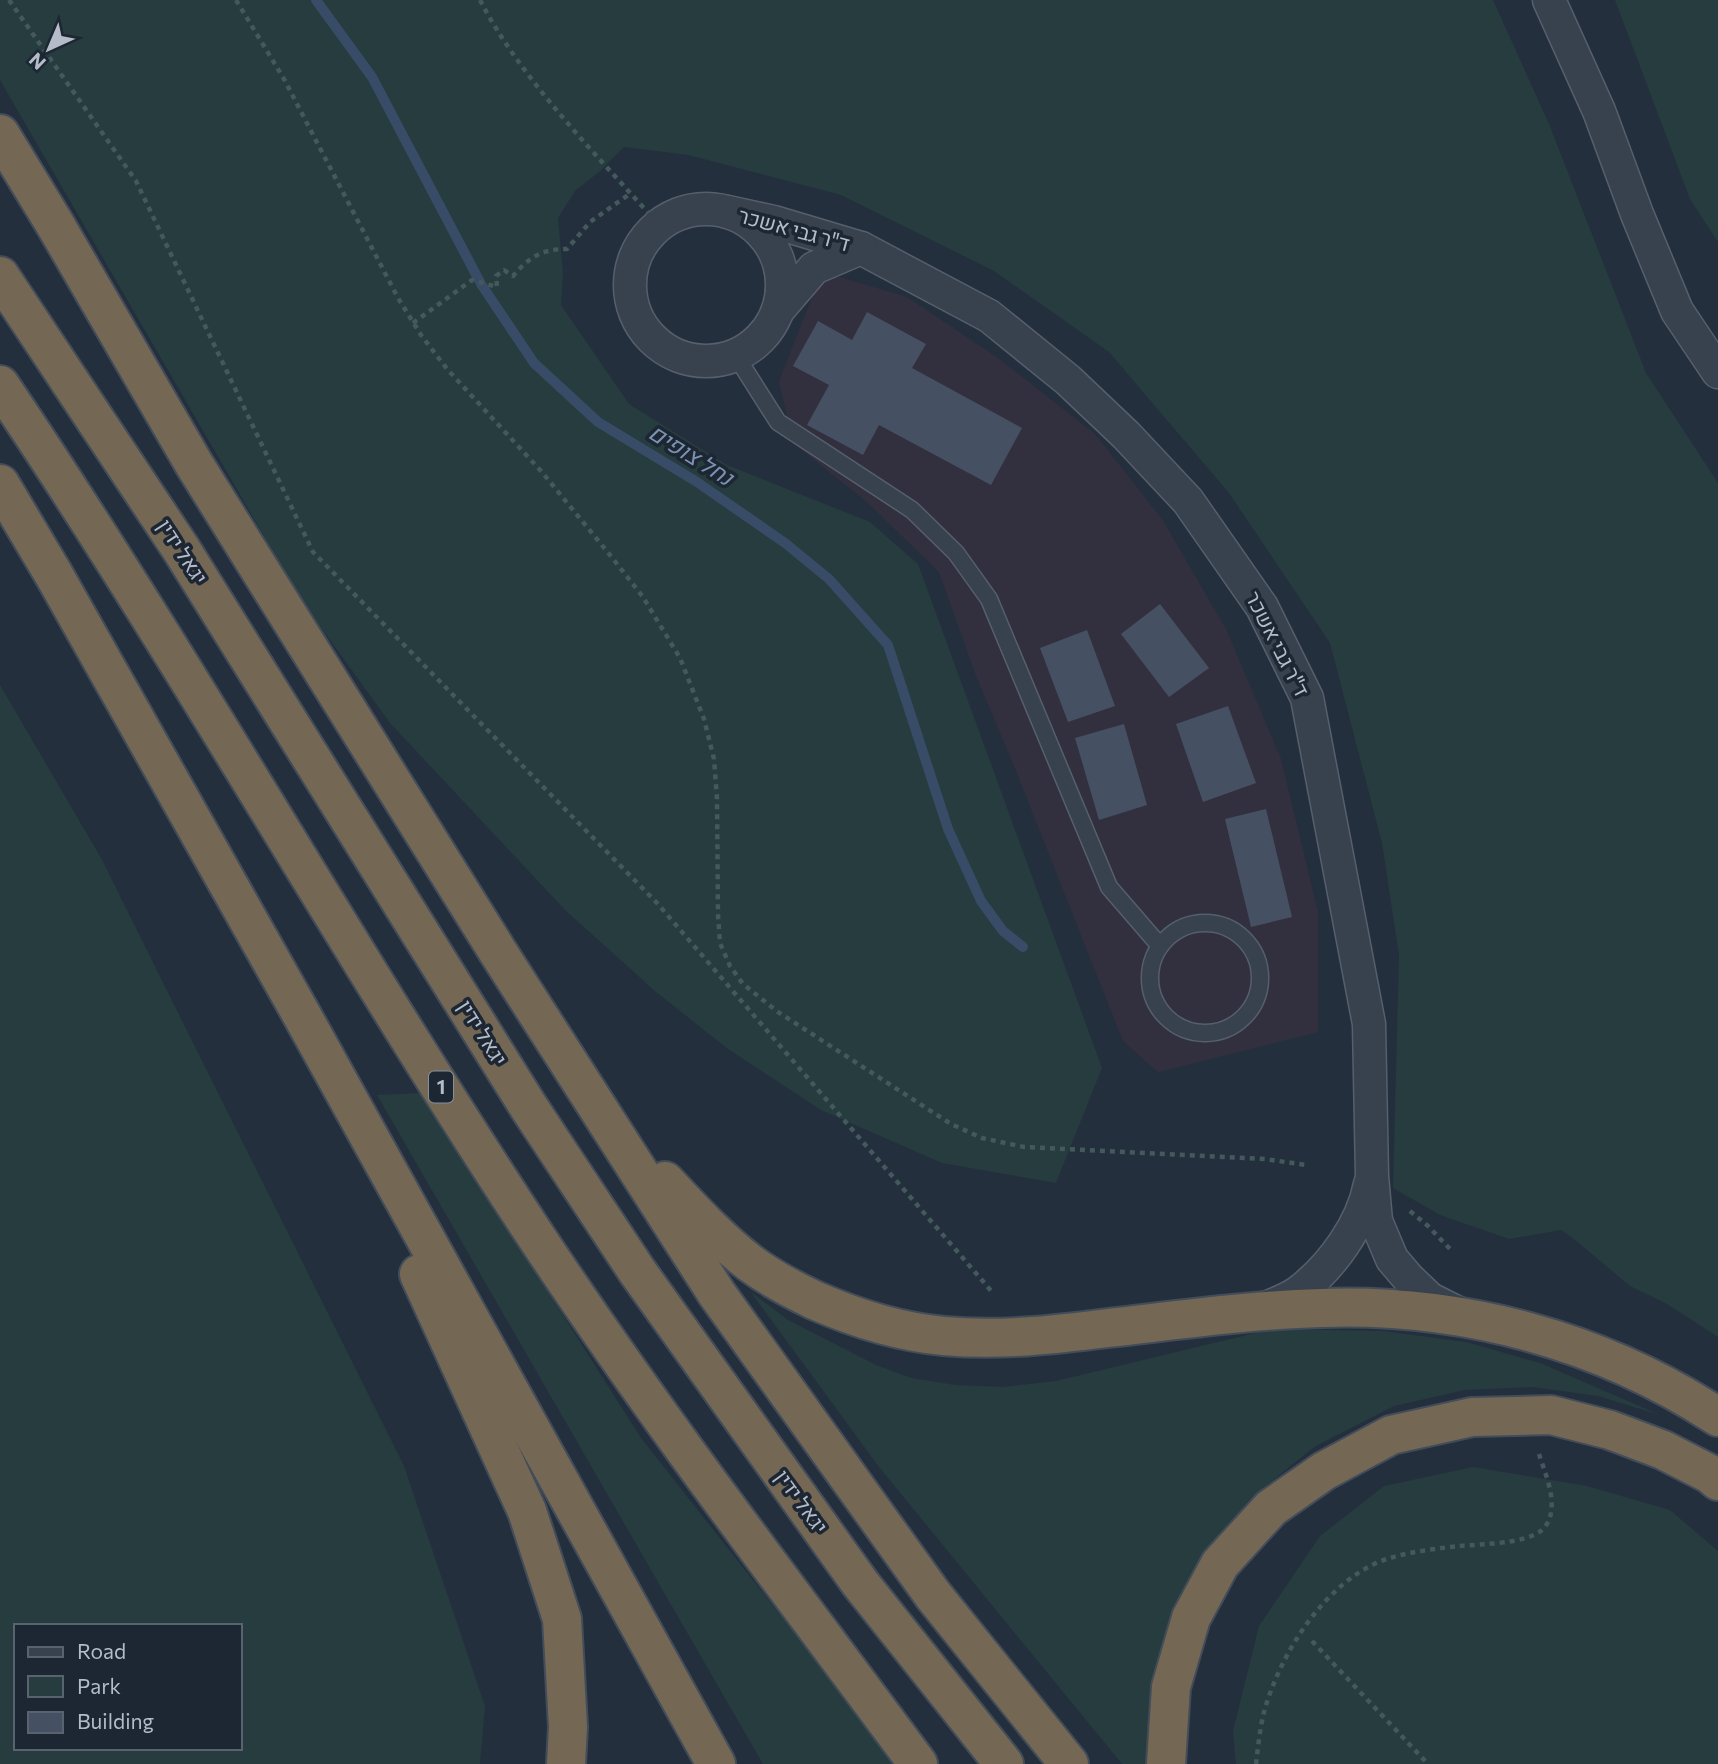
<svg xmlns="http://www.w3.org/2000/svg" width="1718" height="1764" font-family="Commissioner,Heebo,sans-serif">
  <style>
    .medical { fill: #32303f }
    .green { fill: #263c3f; fill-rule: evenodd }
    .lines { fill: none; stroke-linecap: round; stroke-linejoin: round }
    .stream { stroke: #394c67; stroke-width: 10 }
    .building { fill: #455162 }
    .lane-casing { stroke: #565f6c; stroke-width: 19 }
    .street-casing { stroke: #565f6c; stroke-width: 35 }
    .highway-casing { stroke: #434c59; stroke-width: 42 }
    .path { stroke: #44595c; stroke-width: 4.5; stroke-dasharray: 5 5; stroke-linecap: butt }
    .lane { stroke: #38414e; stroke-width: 16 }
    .street { stroke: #38414e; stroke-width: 32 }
    .highway { stroke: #746855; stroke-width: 38 }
    .labels { text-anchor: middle; stroke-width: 7; stroke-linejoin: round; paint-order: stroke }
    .shield { fill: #1d2633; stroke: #878f9c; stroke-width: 2 }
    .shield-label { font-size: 19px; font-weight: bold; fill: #b4bcc9 }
    .street-label { font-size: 21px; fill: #b4bcc9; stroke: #1d2633 }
    .water-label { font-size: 23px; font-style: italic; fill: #7c92b1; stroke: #1d2633 }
  </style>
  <rect width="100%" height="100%" fill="#242f3e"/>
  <polygon class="medical" points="822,272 907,297 998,358 1095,434 1162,519 1227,631 1281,759 1318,912 1318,1032 1158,1072 1123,1041 1016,771 975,673 939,572 867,502 793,443 779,381"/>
  <g class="green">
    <polygon points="0,0 1493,0 1549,124 1646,373 1718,483 1718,1337 1667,1304 1630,1286 1574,1239 1561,1230 1509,1239 1440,1215 1393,1188 1399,955 1382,843 1330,643 1229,493 1109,352 994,271 841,195 688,155 624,147 600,171 575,191 558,218 563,274 561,305 629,404 727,465 870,522 918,564 1102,1068 1056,1183 942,1163 821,1110 728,1049 656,992 565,910 390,723 301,600 0,80"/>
    <polygon points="1615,0 1718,0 1718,242 1690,199"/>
    <path d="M0 685 101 858 404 1466 485 1706 480 1764H0ZM16 1626H240V1748H16Z"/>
    <polygon points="422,1093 641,1438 898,1764 763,1764 377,1095"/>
    <polygon points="750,1291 788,1320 876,1365 911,1378 955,1385 1002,1387 1056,1381 1272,1329 1383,1331 1466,1342 1540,1363 1660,1415 1598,1396 1533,1387 1465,1390 1394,1406 1314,1447 1250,1499 1201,1562 1168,1631 1149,1706 1148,1764 1122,1764 879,1467"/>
    <polygon points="1473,1467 1587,1486 1670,1510 1718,1551 1718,1764 1236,1764 1233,1731 1259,1626 1320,1536 1384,1486"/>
  </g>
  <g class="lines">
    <polyline class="stream" points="316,0 372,77 481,284 534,363 598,422 697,482 785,543 829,579 888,645 948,829 981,901 1003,931 1023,947"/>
  </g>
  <g class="building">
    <polygon points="867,312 926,344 912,368 1022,428 991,485 879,425 863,455 807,425 829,385 793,366 818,321 852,340"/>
    <polygon points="1160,604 1209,668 1169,697 1121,634"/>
    <polygon points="1087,630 1115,706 1068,722 1040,648"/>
    <polygon points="1228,706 1256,783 1203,802 1176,724"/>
    <polygon points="1124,724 1147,805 1099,820 1075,738"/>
    <polygon points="1266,809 1292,917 1251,927 1225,819"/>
  </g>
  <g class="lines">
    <g class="lane-casing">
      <g id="lane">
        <polyline points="736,356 778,422 912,510 956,553 989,599 1109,887 1160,946"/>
        <circle cx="1205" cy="978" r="55"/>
      </g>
    </g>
    <g class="street-casing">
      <g id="street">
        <polyline points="1549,0 1599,111 1637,214 1677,311 1718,372"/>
        <circle cx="706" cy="285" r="76"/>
        <polyline points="728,212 774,222 861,248 989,316 1068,380 1126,435 1188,501 1262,607 1307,698 1369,1024 1372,1176 1376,1221 1392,1259 1409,1279 1430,1299 1460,1314"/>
        <polyline points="778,310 814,268 861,248"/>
        <path d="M1266 1308C1277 1303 1290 1299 1300 1291 1332 1266 1362 1225 1370 1184"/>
      </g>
    </g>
    <g class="highway-casing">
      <g id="highway">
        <polyline points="0,134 56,226 194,464 498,952 717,1294 933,1595 1069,1764"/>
        <polyline points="0,276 181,549 528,1106 637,1271 860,1583 1004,1764"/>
        <path d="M0 385C188 664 352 958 537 1238 657 1419 789 1590 918 1764"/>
        <polyline points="0,484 54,575 299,1010 716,1764"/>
        <path d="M665 1181C692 1210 719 1239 750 1263 770 1278 793 1290 814 1300 855 1318 899 1332 944 1336 999 1341 1053 1335 1108 1328 1179 1320 1250 1310 1321 1308 1461 1303 1601 1340 1718 1417"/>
        <polyline points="419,1274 527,1511 562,1619 568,1727 566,1764"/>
        <polyline points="1166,1764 1171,1687 1191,1618 1220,1564 1271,1508 1324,1471 1391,1435 1472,1417 1551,1415 1610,1430 1663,1450 1710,1474 1718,1481"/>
      </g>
    </g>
    <g class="path">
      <polyline points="9,0 136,181 313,552 657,903 993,1293"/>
      <polyline points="236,0 284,79 398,298 421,335 447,369 541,471 610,555 643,597 680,658 704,719 714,759 717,799 718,915 720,943 730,966 743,984 778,1012 951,1124 982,1138 1024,1147 1265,1159 1306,1165"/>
      <path d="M480 0C521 80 599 157 659 225"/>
      <path d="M413 323 472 280 497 287 496 276 504 270 513 276C529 257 542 249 567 249L590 222 631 193"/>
      <polyline points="1410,1211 1428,1226 1450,1249"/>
      <polyline points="1312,1641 1428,1764"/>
      <path d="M1256 1764C1258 1747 1260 1728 1264 1712 1280 1654 1324 1584 1381 1561 1406 1552 1433 1549 1459 1546 1481 1544 1526 1544 1542 1530 1562 1511 1546 1476 1539 1454"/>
    </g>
    <use href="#lane" class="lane"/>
    <use href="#street" class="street"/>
    <use href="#highway" class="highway"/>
  </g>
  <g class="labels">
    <rect class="shield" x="429" y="1071.5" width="24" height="31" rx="5"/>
    <g class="shield-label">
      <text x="441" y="1094">1</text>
    </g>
    <g class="street-label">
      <text transform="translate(794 230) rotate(15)" y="7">ד"ר גבי אשכר</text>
      <text transform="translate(182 552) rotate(57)" y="7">יגאל ידין</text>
      <text transform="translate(1277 644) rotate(63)" y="7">ד"ר גבי אשכר</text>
      <text transform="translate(482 1033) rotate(58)" y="7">יגאל ידין</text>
      <text transform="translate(801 1502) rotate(54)" y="7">יגאל ידין</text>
    </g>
    <g class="water-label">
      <text transform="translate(691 455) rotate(32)" y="8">נחל צופים</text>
    </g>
  </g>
  <rect x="14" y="1624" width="228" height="126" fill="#1d2633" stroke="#59626f" stroke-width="2"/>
  <rect x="28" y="1647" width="35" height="10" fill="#38414e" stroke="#59626f" stroke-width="2"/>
  <text x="77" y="1659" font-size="21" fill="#b4bcc9">Road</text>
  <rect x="28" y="1676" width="35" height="21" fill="#263c3f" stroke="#59626f" stroke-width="2"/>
  <text x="77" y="1694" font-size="21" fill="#b4bcc9">Park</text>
  <rect x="28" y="1712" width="35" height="21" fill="#455162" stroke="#59626f" stroke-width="2"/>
  <text x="77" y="1729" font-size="21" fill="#b4bcc9">Building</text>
  <g transform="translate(49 49) rotate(224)" stroke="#1d2633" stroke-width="5" paint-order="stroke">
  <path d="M0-5L12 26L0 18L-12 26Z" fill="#b4bcc9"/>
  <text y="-10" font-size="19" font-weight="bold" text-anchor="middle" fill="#b4bcc9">N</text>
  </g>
</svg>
